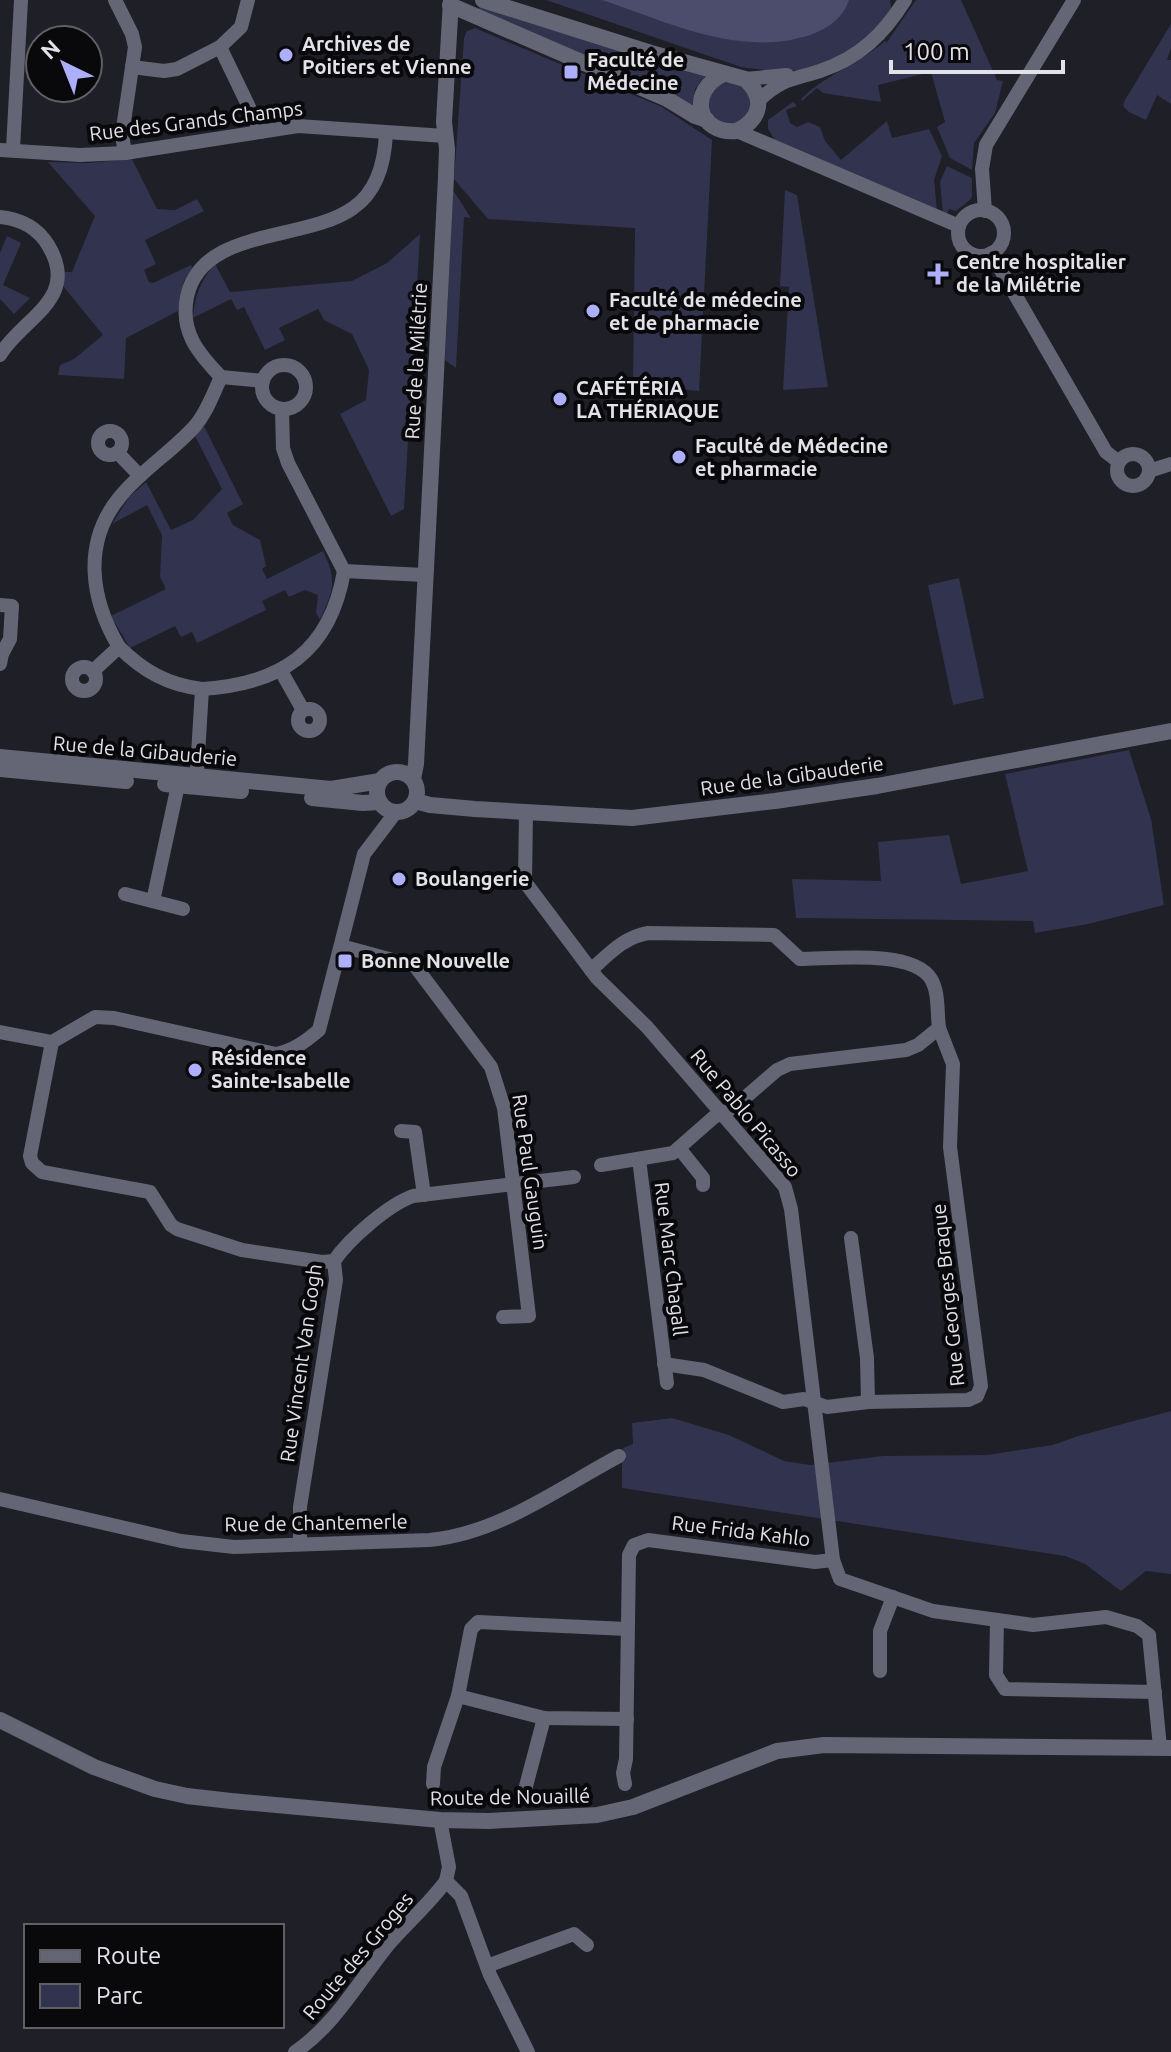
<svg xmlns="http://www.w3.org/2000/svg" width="1171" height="2052" font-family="Ubuntu,sans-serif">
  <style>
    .green { fill: #32334e }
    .water { fill: #4c4d6d }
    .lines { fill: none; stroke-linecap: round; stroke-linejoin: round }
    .minor { stroke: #656675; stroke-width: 14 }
    .tertiary { stroke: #656675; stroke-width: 16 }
    .poi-dot { fill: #adaffb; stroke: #09090c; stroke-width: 3 }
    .labels { text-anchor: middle; stroke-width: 8; stroke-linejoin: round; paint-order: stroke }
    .poi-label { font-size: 20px; font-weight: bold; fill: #e2e2e8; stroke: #09090c; text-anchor: start }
    .street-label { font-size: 20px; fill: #e2e2e8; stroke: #09090c }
  </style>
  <rect width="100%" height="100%" fill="#1e1f27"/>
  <g class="green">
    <polygon points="546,0 890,0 892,14 845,56 802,70 780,72 741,67"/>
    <path d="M916 0H961L997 80 1003 81 995 113 974 143 972 170 950 158 937 127 945 122 931 72 878 85 881 102 823 93 817 88 802 101 801 99C825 75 859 64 885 41L887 42Z"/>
    <polygon points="479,7 647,60 707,74 695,89 693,108 478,12"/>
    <polygon points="1171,24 1171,48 1167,60 1171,60 1171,104 1157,95 1146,120 1129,112 1123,106 1125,100"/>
    <polygon points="475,28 662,107 712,140 699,391 633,385 635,228 488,219 454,179 464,38 467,31"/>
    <circle cx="730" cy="103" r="21"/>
    <polygon points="793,102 797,106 786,110 790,123 797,127 808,122 820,127 825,141 841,160 887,121 892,138 929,129 942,156 934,180 937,211 775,140 768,129 768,120"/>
    <polygon points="132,159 157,209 175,210 197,199 204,211 145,240 156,264 144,270 149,282 153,283 191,265 192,268 184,281 178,311 126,338 124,379 58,375 60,365 74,359 103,335 63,286 63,272 72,272 95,216 48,162 89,163"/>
    <path d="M947 166 972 178C971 204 977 194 956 211L949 209 947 214 943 213 940 182Z"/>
    <polygon points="453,190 471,218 464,217 456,368 445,360"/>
    <polygon points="785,190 797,195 828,387 783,390 789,287 780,286"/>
    <path d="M420 234 404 509 391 516 340 414 366 400 369 370 352 334 324 320 318 309 279 328 285 340 265 350 244 307 237 310 231 299 193 318C195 296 200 281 215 264L230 292 352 281 387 263Z"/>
    <polygon points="7,236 21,243 3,285 30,298 14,314 0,299 0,253"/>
    <path d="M204 426 243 504 227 513 233 525 260 540 266 566 262 569 267 579 323 551C338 581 333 591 320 620L316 613 318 595 305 590 289 597 285 590 262 601 266 610 197 643 192 632 181 637 175 626 130 648 111 616 166 589 160 577 162 535 147 505 112 524 129 497 146 482 171 530 193 520 222 489 195 436Z"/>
    <polygon points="959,578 984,698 953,705 928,585"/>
    <polygon points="1129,750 1151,819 1164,905 1088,924 1035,933 1033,921 796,918 792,879 881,881 878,842 949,835 961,884 1028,871 1005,774"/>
    <polygon points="1171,1411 1171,1574 1146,1571 1121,1591 1085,1564 1065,1556 622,1488 622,1462 626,1459 623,1448 633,1444 632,1423 672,1418 729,1435 784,1461 810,1465 883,1456 987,1455 1053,1445 1078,1436"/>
  </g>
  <path class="water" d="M602 0H849C842 19 829 28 810 35 740 58 668 22 602 0Z"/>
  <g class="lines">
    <g class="minor">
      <polyline points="115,0 132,34 135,47 122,135 125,153"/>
      <polyline points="220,47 261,132"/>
      <polyline points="132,67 164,71 177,69 220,47 241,27 248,0"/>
      <polyline points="745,79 787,75"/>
      <path d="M759 100C783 78 792 80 820 71 859 58 884 34 905 0"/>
      <polyline points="737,131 959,226"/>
      <polyline points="13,149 21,0"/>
      <polyline points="0,150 80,155 125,153 298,126 445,136"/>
      <circle cx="981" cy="233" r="23"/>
      <polyline points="985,211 982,169 986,145 1074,0"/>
      <path d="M0 217C20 219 37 227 48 245 81 299 22 318 0 355"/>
      <polyline points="991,253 1106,452 1119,462"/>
      <circle cx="284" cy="387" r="22"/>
      <path d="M263 381 221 377C198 353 180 332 187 297 201 227 306 242 353 208 378 191 385 161 386 132"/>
      <polyline points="282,409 283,448 288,463 344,571 424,575"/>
      <circle cx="110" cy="443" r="12"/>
      <polyline points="118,453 140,476"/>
      <circle cx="1133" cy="470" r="16"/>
      <polyline points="1149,471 1171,464"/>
      <polyline points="0,605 12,606 10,639 2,654 0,664"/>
      <path d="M119 647C143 671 168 685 202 689"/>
      <circle cx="84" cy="679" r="12"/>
      <path d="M93 671 119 647C91 600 82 544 119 498 140 471 172 452 195 426 207 412 213 394 221 377"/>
      <polyline points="281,671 303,710"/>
      <circle cx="309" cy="720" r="11"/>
      <path d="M196 787 202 689C280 684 330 653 344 571"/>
      <polyline points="526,812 525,882 597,978 647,1027 785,1187 791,1209 833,1560 840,1579 933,1611 1033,1625 1106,1617 1137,1626 1149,1635 1160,1747"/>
      <polyline points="125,894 183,909"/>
      <polyline points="153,901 178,785"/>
      <polyline points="341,946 415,966 491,1067 504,1108 529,1316 503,1317"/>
      <path d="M591 970C609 954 624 937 648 933L774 935 800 959C833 959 912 949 931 979 939 992 937 1013 939 1028L918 1045 906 1050 790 1064 777 1070 733 1108 714 1117 673 1153 601 1165"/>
      <path d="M0 1032 52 1042 95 1017 114 1018 276 1054C294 1050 305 1042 319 1030L364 854 396 812"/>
      <polyline points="52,1042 30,1156 32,1163 42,1172 150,1192 171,1225 177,1229 242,1250 322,1262 334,1261"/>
      <polyline points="401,1131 415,1132 424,1195"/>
      <polyline points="679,1148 703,1178 703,1185"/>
      <polyline points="639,1159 667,1383"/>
      <polyline points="851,1238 867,1358 868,1402"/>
      <polyline points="664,1364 704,1370 783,1402 804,1399 827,1407 868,1402 968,1400 977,1396 981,1386 950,1147 953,1064 939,1028"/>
      <path d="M0 1499 181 1541 234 1547 429 1540C498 1534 559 1488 619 1456"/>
      <path d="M300 1544V1507L336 1280 334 1261C349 1239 388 1205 413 1196L574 1177"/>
      <polyline points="997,1620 996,1675 1005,1689 1155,1692"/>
      <polyline points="880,1671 880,1631 893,1597"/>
      <polyline points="458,1696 544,1718 627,1719"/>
      <polyline points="433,1784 434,1767 458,1696 471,1629 478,1622 627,1629"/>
      <polyline points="625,1784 623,1773 626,1759 629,1555 634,1545 648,1540 815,1562 833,1560"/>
      <polyline points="525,1790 544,1718"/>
      <polyline points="440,1820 449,1867 446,1881 461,1896 490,1975 528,2052"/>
      <polyline points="487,1966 574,1934 587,1945"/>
      <path d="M295 2052C335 2025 358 1982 388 1945 407 1923 429 1904 446 1881"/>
    </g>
    <g class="tertiary">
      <path d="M483 0 651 53 745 79C766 98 761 119 737 131 697 135 687 90 724 74"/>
      <polyline points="450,5 667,99 695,116 707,120"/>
      <polyline points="0,757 331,789 380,781"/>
      <polyline points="0,769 126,781"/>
      <circle cx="397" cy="792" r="20"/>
      <polyline points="413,779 416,764 446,177 447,149 444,122 451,0"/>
      <polyline points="165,784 241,791"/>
      <polyline points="312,798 363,803 380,802"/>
      <polyline points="415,801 430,805 475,809 632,818 775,801 877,786 1171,731"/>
      <polyline points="0,1720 94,1767 155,1789 187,1796 231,1801 440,1820 489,1821 597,1815 633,1807 777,1751 824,1745 1171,1748"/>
    </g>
  </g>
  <g class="poi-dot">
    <circle cx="286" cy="55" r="8"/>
    <rect x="563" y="64" width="16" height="16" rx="4"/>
    <path d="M934 262h8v8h8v8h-8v8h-8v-8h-8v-8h8z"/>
    <circle cx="593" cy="311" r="8"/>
    <circle cx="560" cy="399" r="8"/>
    <circle cx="679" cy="457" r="8"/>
    <circle cx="399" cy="879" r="8"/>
    <rect x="337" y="953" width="16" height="16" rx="4"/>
    <circle cx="195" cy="1070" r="8"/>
  </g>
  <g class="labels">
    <g class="poi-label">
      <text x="302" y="51">Archives de<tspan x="302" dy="23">Poitiers et Vienne</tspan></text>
      <text x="587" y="67">Faculté de<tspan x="587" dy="23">Médecine</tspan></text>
      <text x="956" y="269">Centre hospitalier<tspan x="956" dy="23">de la Milétrie</tspan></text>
      <text x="609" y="307">Faculté de médecine<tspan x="609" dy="23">et de pharmacie</tspan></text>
      <text x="576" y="395">CAFÉTÉRIA<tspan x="576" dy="23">LA THÉRIAQUE</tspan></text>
      <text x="695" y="453">Faculté de Médecine<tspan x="695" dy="23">et pharmacie</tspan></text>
      <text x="415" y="886">Boulangerie</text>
      <text x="361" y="968">Bonne Nouvelle</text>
      <text x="211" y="1065">Résidence<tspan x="211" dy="23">Sainte-Isabelle</tspan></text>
    </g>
    <g class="street-label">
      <text transform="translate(196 121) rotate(-7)" y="7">Rue des Grands Champs</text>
      <text transform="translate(416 361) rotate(-87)" y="7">Rue de la Milétrie</text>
      <text transform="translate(145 751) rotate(5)" y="7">Rue de la Gibauderie</text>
      <text transform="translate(792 776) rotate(-8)" y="7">Rue de la Gibauderie</text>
      <text transform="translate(746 1113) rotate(50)" y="7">Rue Pablo Picasso</text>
      <text transform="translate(530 1172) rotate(82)" y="7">Rue Paul Gauguin</text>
      <text transform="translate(671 1259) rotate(83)" y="7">Rue Marc Chagall</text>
      <text transform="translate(948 1295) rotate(-96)" y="7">Rue Georges Braque</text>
      <text transform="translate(301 1363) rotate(-82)" y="7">Rue Vincent Van Gogh</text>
      <text transform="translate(316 1523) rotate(-1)" y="7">Rue de Chantemerle</text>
      <text transform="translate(741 1531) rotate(7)" y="7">Rue Frida Kahlo</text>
      <text transform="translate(510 1797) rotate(-1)" y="7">Route de Nouaillé</text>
      <text transform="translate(358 1956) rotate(-50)" y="7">Route des Groges</text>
    </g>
  </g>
  <rect x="24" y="1924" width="260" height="104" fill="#09090c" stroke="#606064" stroke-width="2"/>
  <rect x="40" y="1950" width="40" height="12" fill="#656675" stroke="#606064" stroke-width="2"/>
  <text x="96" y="1964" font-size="24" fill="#e2e2e8">Route</text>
  <rect x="40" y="1984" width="40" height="24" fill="#32334e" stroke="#606064" stroke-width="2"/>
  <text x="96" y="2004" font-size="24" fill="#e2e2e8">Parc</text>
  <g transform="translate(64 64) rotate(317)"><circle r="38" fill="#09090c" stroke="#606064" stroke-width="2"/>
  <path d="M0-6L14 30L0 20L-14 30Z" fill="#adaffb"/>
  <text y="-12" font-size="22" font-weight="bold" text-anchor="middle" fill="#e2e2e8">N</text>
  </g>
  <path d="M891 60v12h172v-12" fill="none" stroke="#e2e2e8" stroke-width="4"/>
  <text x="903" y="60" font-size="24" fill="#e2e2e8" stroke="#09090c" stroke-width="6" paint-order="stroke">100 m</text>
</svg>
